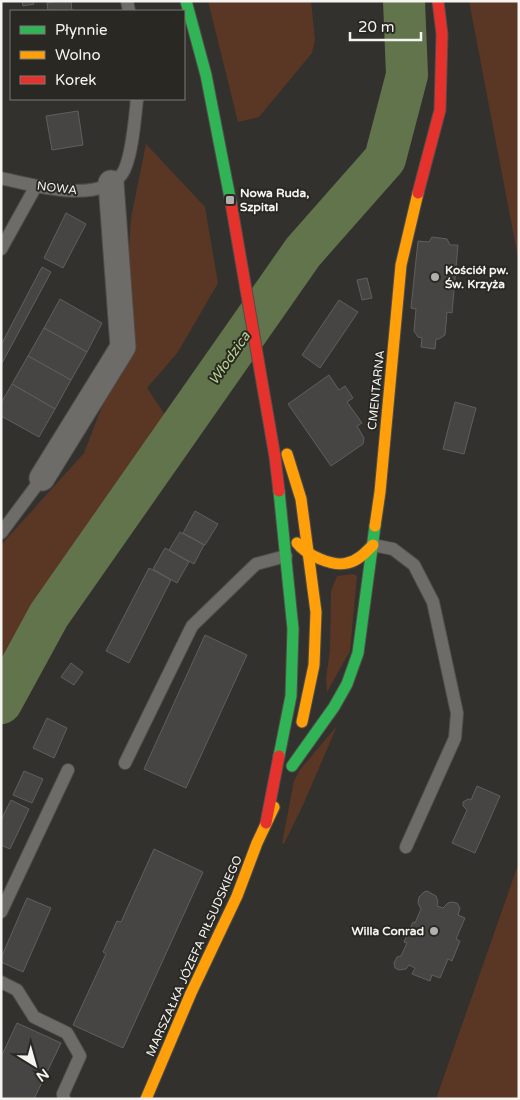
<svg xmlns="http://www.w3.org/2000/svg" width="520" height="1100" font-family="'Varela Round',sans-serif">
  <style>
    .green { fill: #5a3624 }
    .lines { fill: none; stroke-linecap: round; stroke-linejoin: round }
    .river { stroke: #62744b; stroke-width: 42 }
    .building { fill: #474543; stroke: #605f5d }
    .lane-casing { stroke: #4f4e4a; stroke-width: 14 }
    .street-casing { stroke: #4f4e4a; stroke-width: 27 }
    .fast-casing { stroke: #4f4e4a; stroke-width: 13 }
    .slow-casing { stroke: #4f4e4a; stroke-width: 13 }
    .jam-casing { stroke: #4f4e4a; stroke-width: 13 }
    .lane { stroke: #6d6c69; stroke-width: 12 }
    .street { stroke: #6d6c69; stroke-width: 25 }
    .fast { stroke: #30b455; stroke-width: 11 }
    .slow { stroke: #ff9f0a; stroke-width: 11 }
    .jam { stroke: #e5322d; stroke-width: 11 }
    .poi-dot { fill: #b1b0ac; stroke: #2a2823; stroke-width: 2 }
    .labels { text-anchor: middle; stroke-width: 4; stroke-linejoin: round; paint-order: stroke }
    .street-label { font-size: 12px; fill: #f5f4f0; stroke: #2a2823 }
    .poi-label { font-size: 12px; font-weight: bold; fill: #f5f4f0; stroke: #2a2823; text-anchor: start }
    .water-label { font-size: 14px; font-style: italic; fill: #b6d58e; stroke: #2a2823 }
  </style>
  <rect width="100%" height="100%" fill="#32312e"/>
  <g class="green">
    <polygon points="208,1 311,1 315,40 312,53 259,117 238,122"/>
    <polygon points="469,1 519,1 519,263"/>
    <polygon points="146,144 205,207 218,283 178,352 147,388 167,418 32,604 1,661 1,545 84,453 110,386 123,347 131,218"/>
    <polygon points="353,574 357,576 350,651 327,692 326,679 330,649 331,591 337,576"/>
    <polygon points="337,726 303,805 284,844 282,843 294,781 299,771"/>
    <polygon points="519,862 519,1099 436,1099"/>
  </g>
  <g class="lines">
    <polyline class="river" points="1,703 49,615 303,252 385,159 407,75 404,1"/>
  </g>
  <g class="building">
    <polygon points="22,1 33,1 34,4 23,6"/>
    <polygon points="57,1 71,1 72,11 48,11 47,3"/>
    <polygon points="78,111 83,145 52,150 46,116"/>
    <polygon points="66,213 86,224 63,268 44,258"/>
    <polygon points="432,237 447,239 450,245 458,245 452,313 447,312 445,335 439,339 436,339 435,349 421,347 422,338 418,337 414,331 416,309 411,308 418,241 429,242"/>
    <polygon points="42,267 51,272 1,365 1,345"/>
    <polygon points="367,278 372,298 362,300 357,280"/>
    <polygon points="60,299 102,323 87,352 44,328"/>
    <polygon points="339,300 358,312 320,368 302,355"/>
    <polygon points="44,328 87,352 71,380 28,356"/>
    <polygon points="28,356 71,380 55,409 12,384"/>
    <polygon points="329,375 339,390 345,386 353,398 347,402 362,423 357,426 364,438 363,444 331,466 288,404"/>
    <polygon points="12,384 55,409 39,437 1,416 1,403"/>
    <polygon points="455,402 476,408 464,454 443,449"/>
    <polygon points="195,511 218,524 205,545 183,533"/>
    <polygon points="180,532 204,545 194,564 169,550"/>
    <polygon points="165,548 189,562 177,583 153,569"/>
    <polygon points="149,568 171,580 129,663 106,651"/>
    <polygon points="205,635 247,655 186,788 144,769"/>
    <polygon points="71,663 83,672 74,685 61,677"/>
    <polygon points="47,718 67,728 54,758 33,748"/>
    <polygon points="24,771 43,779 32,803 13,795"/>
    <polygon points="477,786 500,796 475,853 452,843 467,810 463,806 463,802 468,799 471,800"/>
    <polygon points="11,800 29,809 10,849 1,845 1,820"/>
    <polygon points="154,849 203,872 123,1048 73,1025 106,954 103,952 117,921 121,922"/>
    <polygon points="427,891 436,896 438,902 437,906 443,908 448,903 452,902 457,903 460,908 458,915 465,918 456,939 460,941 452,961 448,959 440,978 432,975 430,981 412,974 415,968 409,965 406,969 399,970 395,968 394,963 397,957 401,956 407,943 404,942 413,922 415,923 421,909 418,903 419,897 424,892"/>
    <polygon points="27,898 51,908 23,972 1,962 1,958"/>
    <polygon points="17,1023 61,1043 34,1099 1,1099 1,1057"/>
  </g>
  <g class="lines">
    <g class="lane-casing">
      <g id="lane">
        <polyline points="127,1 129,11"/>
        <path d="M1 178C32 185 99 205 122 174 132 160 135 117 137 99"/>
        <polyline points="1,249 36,186"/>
        <polyline points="1,533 42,478"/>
        <polyline points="373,545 393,549 414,565 433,602 457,713 455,738 406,847"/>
        <polyline points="125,763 192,626 256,564 286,556"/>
        <polyline points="1,912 68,770"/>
        <polyline points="1,982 17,990 34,1017 67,1033 80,1056 63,1094 64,1099"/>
      </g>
    </g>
    <g class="street-casing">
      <polyline id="street" points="42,478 123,347 111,183"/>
    </g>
    <g class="fast-casing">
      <g id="fast">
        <polyline points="186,1 206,75 231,203"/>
        <polyline points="279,756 291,696 293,629 279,491"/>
        <polyline points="292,766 334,707 347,684 358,653 375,526"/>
      </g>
    </g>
    <g class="slow-casing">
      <g id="slow">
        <polyline points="287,454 301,499 316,612 314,665 302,722"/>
        <polyline points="375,526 380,492 401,265 418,193"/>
        <path d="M297 543C306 555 333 567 347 563 358 561 366 552 373 545"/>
        <polyline points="146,1099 191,993 237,896 257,843 274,807"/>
      </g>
    </g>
    <g class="jam-casing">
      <g id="jam">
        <polyline points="418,193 440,110 442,34 438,1"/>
        <polyline points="231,203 275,457 279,491"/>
        <polyline points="266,823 279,756"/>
      </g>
    </g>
    <use href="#lane" class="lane"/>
    <use href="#street" class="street"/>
    <use href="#fast" class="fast"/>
    <use href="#slow" class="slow"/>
    <use href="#jam" class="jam"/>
  </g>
  <g class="poi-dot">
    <rect x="225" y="195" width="10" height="10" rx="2.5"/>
    <circle cx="435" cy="277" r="5"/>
    <circle cx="434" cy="931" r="5"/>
  </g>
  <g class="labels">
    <g class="street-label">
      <text transform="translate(57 188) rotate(7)" y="4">NOWA</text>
      <text transform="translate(376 390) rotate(-84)" y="4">CMENTARNA</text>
      <text transform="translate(194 956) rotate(-66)" y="4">MARSZAŁKA JÓZEFA PIŁSUDSKIEGO</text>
    </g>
    <g class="poi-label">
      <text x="240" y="197">Nowa Ruda,<tspan x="240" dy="14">Szpital</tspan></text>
      <text x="445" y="274">Kościół pw.<tspan x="445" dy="14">Św. Krzyża</tspan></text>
      <text x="424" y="935" text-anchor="end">Willa Conrad</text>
    </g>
    <g class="water-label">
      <text transform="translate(229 358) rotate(-55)" y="5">Włodzica</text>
    </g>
  </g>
  <rect width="520" height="1100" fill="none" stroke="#f5f4f0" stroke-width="5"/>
  <rect x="10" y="10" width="175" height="90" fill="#2a2823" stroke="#7b7a75"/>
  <rect x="20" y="26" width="25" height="8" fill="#30b455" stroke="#7b7a75"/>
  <text x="55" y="35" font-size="15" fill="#f5f4f0">Płynnie</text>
  <rect x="20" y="51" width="25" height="8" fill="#ff9f0a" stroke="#7b7a75"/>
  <text x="55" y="60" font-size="15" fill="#f5f4f0">Wolno</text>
  <rect x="20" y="76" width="25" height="8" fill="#e5322d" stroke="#7b7a75"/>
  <text x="55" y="85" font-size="15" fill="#f5f4f0">Korek</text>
  <g transform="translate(35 1065) rotate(143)" stroke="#2a2823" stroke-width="4" paint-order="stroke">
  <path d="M0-4L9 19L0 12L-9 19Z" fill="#f5f4f0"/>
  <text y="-8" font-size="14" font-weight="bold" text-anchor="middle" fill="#f5f4f0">N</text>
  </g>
  <path d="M350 32v8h71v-8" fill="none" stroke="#f5f4f0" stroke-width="2.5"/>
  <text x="358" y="32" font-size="15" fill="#f5f4f0" stroke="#2a2823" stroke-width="4" paint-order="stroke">20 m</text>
</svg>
